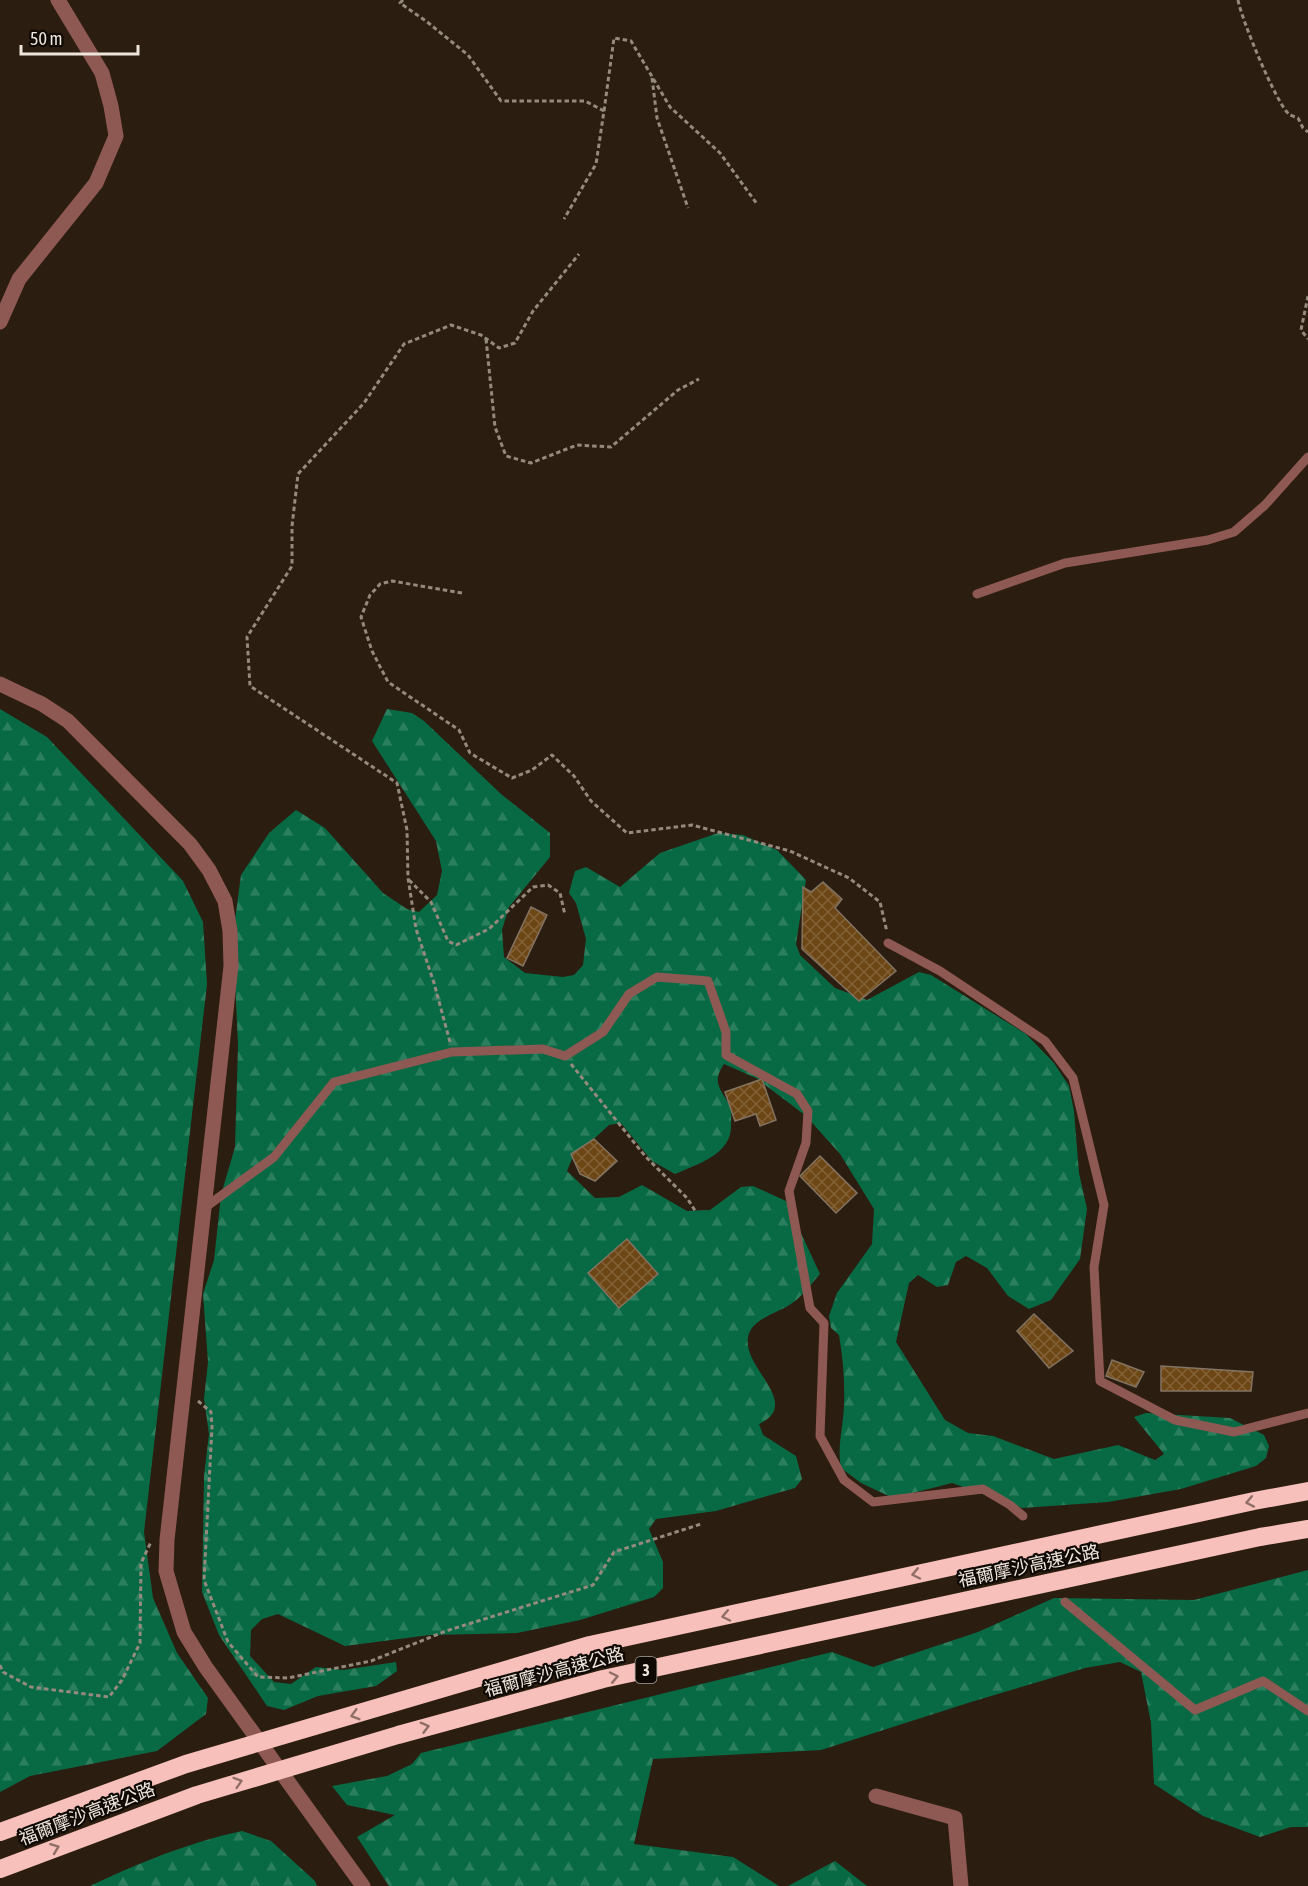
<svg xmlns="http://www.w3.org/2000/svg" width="1308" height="1886" font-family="'Asap Condensed','Noto Sans TC',sans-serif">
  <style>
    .forest { fill: url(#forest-firs) }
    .building { fill: url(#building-cross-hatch); stroke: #837362; stroke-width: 1.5 }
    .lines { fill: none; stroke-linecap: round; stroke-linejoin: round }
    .path { stroke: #958a7e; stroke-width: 3; stroke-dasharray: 4.5 3; stroke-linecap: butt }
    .service { stroke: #8e5853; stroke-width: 9 }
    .minor { stroke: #8e5853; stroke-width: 15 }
    .tertiary { stroke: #8e5853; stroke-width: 15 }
    .motorway { stroke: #f8c0ba; stroke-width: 18 }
    .oneway { stroke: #8f6e68 }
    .labels { text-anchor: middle; stroke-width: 4.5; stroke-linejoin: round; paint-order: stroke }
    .shield { fill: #0f0904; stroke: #aba39a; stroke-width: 1.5 }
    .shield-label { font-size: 16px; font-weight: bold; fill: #eee5db }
    .street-label { font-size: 18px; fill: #eee5db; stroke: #0f0904 }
  </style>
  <defs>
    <pattern id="forest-firs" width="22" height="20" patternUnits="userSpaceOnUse" patternTransform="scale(1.5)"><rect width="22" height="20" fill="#086a44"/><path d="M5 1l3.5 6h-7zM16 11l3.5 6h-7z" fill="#2c7f5e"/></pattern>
    <pattern id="building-cross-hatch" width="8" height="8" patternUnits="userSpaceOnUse" patternTransform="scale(1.5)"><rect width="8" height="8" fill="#6d4615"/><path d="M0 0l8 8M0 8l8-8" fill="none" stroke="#826136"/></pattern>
  </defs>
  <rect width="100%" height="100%" fill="#2b1d0f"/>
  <g class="forest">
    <polygon points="0,709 47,737 183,881 203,922 207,984 144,1532 153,1598 177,1653 208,1698 206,1714 157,1751 30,1776 0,1792"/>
    <path d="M387 709 412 713 424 721 501 794 550 833V857L509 907 502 930 504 957 525 973 563 977 574 975 583 965 586 939 576 903 569 893 575 871 586 867 620 887 660 853 718 833 743 835 777 850 806 880 796 944 800 955 835 988 867 1000 919 972 931 975 1026 1034 1054 1063 1069 1086 1074 1111 1079 1173 1087 1209 1080 1259 1051 1300 1029 1309 1008 1296 987 1268 966 1256 956 1262 948 1285 937 1287 918 1275 909 1283 896 1342 945 1420 968 1433 993 1436 1054 1459 1118 1445 1155 1460 1164 1454 1134 1417 1146 1413 1230 1418 1264 1435 1269 1446 1266 1458 1256 1466 1181 1489 1108 1502 1022 1508 952 1483 893 1498 861 1483 841 1468C837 1447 843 1428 844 1406 845 1382 843 1358 839 1335L831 1328 829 1316 837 1293 872 1244 874 1209 840 1154 806 1116 756 1078 724 1064C711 1083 721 1089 730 1106 732 1112 731 1118 731 1125 732 1154 698 1164 675 1174L652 1161 621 1123 609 1125 572 1159 567 1171 595 1198 619 1197 642 1185 687 1211 710 1210 741 1187 753 1186 786 1201 820 1274C812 1283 804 1294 795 1301 781 1313 752 1317 748 1337 742 1368 803 1403 759 1424L763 1435 796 1456 802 1479 795 1488 716 1511 656 1519 649 1529 663 1562V1588L654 1597 580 1620 517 1633 430 1635 345 1646 278 1614 262 1619 251 1630 250 1656 274 1682 291 1684 316 1667 343 1670 396 1662 397 1671 376 1686 318 1696 284 1710 267 1706 219 1635 202 1592 204 1476 209 1434 204 1399 208 1362 203 1294 214 1260 221 1195 235 1147 238 1045 233 935 241 875 269 833 296 810 325 828 383 893 407 909 419 912 437 895 442 871 436 841 372 741Z"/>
    <polygon points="1308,1570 1308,1827 1291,1827 1260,1837 1203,1816 1154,1784 1151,1723 1141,1672 1120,1662 1085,1668 971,1702 821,1750 653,1759 634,1844 733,1857 779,1886 389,1886 357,1837 395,1815 347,1805 332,1786 387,1776 412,1764 421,1753 832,1652 873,1667 978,1632 1054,1598 1194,1600"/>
    <path d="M242 1831 271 1841 315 1881 317 1886H90C138 1863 190 1842 242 1831Z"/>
    <polygon points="835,1861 867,1886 788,1886"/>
  </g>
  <g class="building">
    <polygon points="823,882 842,899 835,908 896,971 859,1001 802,949 803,887 811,892"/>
    <polygon points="531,907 547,915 523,966 507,958"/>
    <polygon points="762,1079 776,1120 760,1126 756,1114 735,1121 725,1092"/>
    <polygon points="594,1139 617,1161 595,1181 580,1174 571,1154"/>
    <polygon points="820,1156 857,1193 836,1213 800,1176"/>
    <polygon points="627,1239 658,1274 619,1308 588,1273"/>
    <polygon points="1034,1314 1073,1351 1049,1368 1017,1331"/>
    <polygon points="1112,1360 1144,1372 1136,1387 1106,1376"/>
    <polygon points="1161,1366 1253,1372 1251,1391 1161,1391"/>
  </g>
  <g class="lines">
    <g class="path">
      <polyline points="403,0 400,3 426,21 468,55 501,101 585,101 604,111 596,164 564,219"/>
      <path d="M1238 0C1241 18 1277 106 1290 115 1292 116 1296 117 1298 118L1303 128 1308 132"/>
      <polyline points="652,78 657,118 688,208"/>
      <polyline points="604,111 614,38 631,41 670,107 720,153 757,204"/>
      <polyline points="1308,296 1301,330 1308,339"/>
      <polyline points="486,339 495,427 506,456 531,463 577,445 611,447 678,390 699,379"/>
      <polyline points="462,593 392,581 380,584 370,595 361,617 372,651 388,682 459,730 470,753 512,778 532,770 552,755 574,776 591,801 627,833 692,825 790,851 849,878 880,902 887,932"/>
      <polyline points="409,880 431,902 448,941 456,945 489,929 533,887 548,885 560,893 565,915"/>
      <polyline points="450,1042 434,983 416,929 408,878 407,830 397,783 250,686 247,637 292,566 292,526 298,474 364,403 404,344 451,325 481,335 499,348 515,343 533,311 579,254"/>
      <polyline points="571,1064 645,1156 687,1198 696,1212"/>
      <polyline points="198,1401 211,1412 212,1427 204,1580 228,1642 258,1677 288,1678 371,1661 446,1631 593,1585 614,1552 701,1524"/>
      <polyline points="0,1665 3,1672 31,1687 109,1697 122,1680 140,1643 141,1563 151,1542"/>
    </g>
    <g class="service">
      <polyline points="977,594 1065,563 1208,540 1234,532 1265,505 1308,457"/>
      <polyline points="888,943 940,971 1045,1041 1073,1078 1104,1205 1094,1267 1100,1381 1175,1420 1234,1432 1308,1413"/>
      <polyline points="203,1209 274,1157 334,1082 452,1052 543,1049 565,1056 603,1032 629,994 657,977 708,981 726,1032 726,1055 797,1094 808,1111 806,1143 789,1191 810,1308 824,1323 820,1436 844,1480 873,1502 983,1489 1010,1505 1023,1516"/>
      <polyline points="1065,1602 1195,1710 1263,1681 1308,1711"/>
    </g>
    <g class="minor">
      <polyline points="0,322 19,279 96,183 116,136 111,106 102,73 58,0"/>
      <polyline points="876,1796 955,1818 961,1886"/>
    </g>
    <polyline class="tertiary" points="0,684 42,704 68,721 190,844 209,870 225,901 230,931 231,966 167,1540 166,1571 184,1632 205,1666 363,1886"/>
    <g class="motorway">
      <polyline points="0,1832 186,1764 590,1645 1254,1501 1308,1491"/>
      <polyline points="0,1869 197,1795 398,1735 603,1679 1260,1537 1308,1529"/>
    </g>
  </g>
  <defs><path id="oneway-chevron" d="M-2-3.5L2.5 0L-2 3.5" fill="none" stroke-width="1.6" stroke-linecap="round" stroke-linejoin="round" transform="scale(1.5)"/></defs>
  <g class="oneway">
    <use href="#oneway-chevron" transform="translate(1250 1502) rotate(169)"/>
    <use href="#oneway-chevron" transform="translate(916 1574) rotate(168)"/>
    <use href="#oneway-chevron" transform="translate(726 1616) rotate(168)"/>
    <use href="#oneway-chevron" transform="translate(614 1677) rotate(-12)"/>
    <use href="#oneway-chevron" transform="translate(355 1715) rotate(164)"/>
    <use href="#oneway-chevron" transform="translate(425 1727) rotate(-15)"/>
    <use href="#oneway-chevron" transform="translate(238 1782) rotate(-17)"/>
    <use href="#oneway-chevron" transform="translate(55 1848) rotate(-21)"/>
  </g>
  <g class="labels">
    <rect class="shield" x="635.5" y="1657" width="21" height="26" rx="4.5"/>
    <g class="shield-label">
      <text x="646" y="1676">3</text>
    </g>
    <g class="street-label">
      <text transform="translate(1029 1566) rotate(-12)" y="6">福爾摩沙高速公路</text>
      <text transform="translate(554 1672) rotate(-15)" y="6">福爾摩沙高速公路</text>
      <text transform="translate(87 1814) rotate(-21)" y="6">福爾摩沙高速公路</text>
    </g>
  </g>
  <path d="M21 45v9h117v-9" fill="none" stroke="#eee5db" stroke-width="3"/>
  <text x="30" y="45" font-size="18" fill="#eee5db" stroke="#0f0904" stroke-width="4.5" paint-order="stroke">50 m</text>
</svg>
